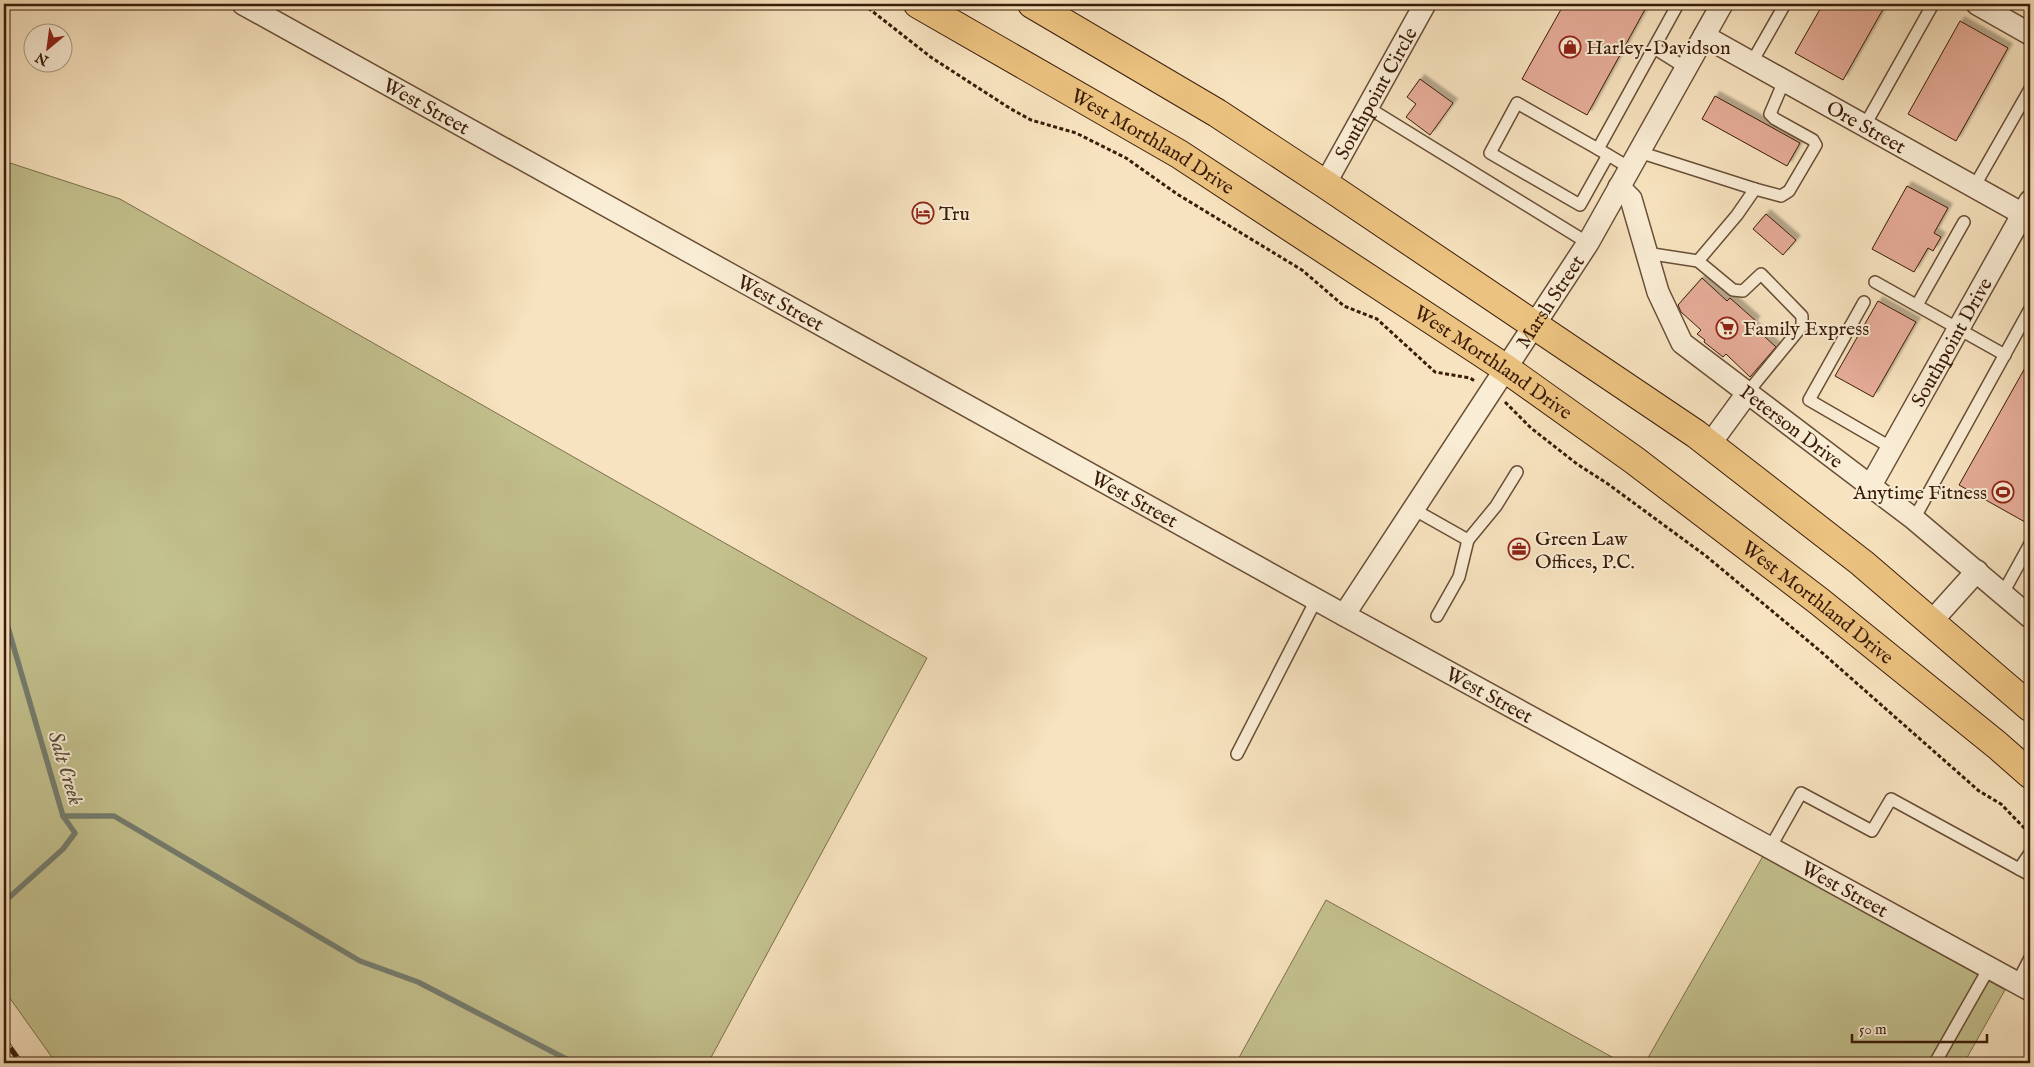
<svg xmlns="http://www.w3.org/2000/svg" width="2034" height="1067" font-family="'IM FELL English',serif">
  <style>
    .green { fill: #c3c18e; stroke: #7e6e4c }
    .lines { fill: none; stroke-linecap: round; stroke-linejoin: round }
    .stream { stroke: #757d6f; stroke-width: 5.5 }
    .building { fill: #e6ac98; stroke: #3a1c09; filter: url(#shadow) }
    .service-casing { stroke: #694e36; stroke-width: 14 }
    .minor-casing { stroke: #694e36; stroke-width: 24 }
    .trunk-casing { stroke: #3a1c09; stroke-width: 30 }
    .path { stroke: #3a1c09; stroke-width: 3; stroke-dasharray: 4 2.5; stroke-linecap: butt }
    .service { stroke: #faedd5; stroke-width: 11 }
    .minor { stroke: #faedd5; stroke-width: 21 }
    .trunk { stroke: #ecc280; stroke-width: 28 }
    .rail-casing { stroke: #3a1c09; stroke-width: 5.5 }
    .rail { stroke: #faedd5; stroke-width: 4; stroke-dasharray: 11; stroke-linecap: butt }
    .labels { text-anchor: middle; stroke-width: 4; stroke-linejoin: round; paint-order: stroke }
    .poi-label { font-size: 20px; fill: #3a1c09; stroke: #faedd5; text-anchor: start }
    .street-label { font-size: 20px; fill: #3a1c09; stroke: #faedd5 }
    .water-label { font-size: 21px; font-style: italic; fill: #584d3c; stroke: #faedd5 }
  </style>
  <defs>
    <filter id="shadow"><feDropShadow dx="4.5" dy="-4.5" stdDeviation="1" flood-color="#0004"/></filter>
  </defs>
  <rect width="100%" height="100%" fill="#f7e3bf"/>
  <filter id="stains"><feTurbulence type="fractalNoise" baseFrequency=".004" numOctaves="4"/><feColorMatrix values="0 0 0 0 .2 0 0 0 0 .09 0 0 0 0 .02 0 0 0 .5 -.17"/></filter>
  <radialGradient id="worn" r=".72"><stop offset=".6" stop-color="#630" stop-opacity="0"/><stop offset="1" stop-color="#630" stop-opacity=".3"/></radialGradient>
  <g class="green">
    <polygon points="4,161 120,199 927,658 708,1063 56,1063 4,990"/>
    <polygon points="1763,856 2005,990 1964,1063 1645,1063"/>
    <polygon points="1326,900 1623,1063 1236,1063"/>
  </g>
  <g class="lines">
    <g class="stream">
      <polyline points="4,614 63,816 75,833 63,849 4,902"/>
      <polyline points="63,816 114,816 360,961 418,982 574,1063"/>
    </g>
  </g>
  <g class="building">
    <polygon points="1564,4 1648,4 1587,115 1522,79"/>
    <polygon points="1823,4 1886,4 1843,80 1795,53"/>
    <polygon points="1960,21 2008,48 1956,141 1908,114"/>
    <polygon points="1420,79 1453,103 1430,135 1406,117 1416,104 1407,97"/>
    <polygon points="1715,96 1800,143 1787,166 1702,119"/>
    <polygon points="1907,186 1948,208 1934,233 1941,237 1933,251 1928,248 1914,272 1872,249"/>
    <polygon points="1766,214 1796,240 1783,255 1753,229"/>
    <polygon points="1702,278 1727,301 1730,298 1756,321 1752,325 1776,347 1750,377 1726,354 1723,357 1704,342 1705,340 1697,334 1701,330 1681,312 1678,305"/>
    <polygon points="1878,301 1916,322 1873,397 1835,376"/>
    <polygon points="2030,359 2030,513 2025,522 1959,485"/>
  </g>
  <g class="lines">
    <g class="service-casing">
      <g id="service">
        <polyline points="1654,48 1686,68"/>
        <polyline points="1752,62 1785,4"/>
        <polyline points="1367,107 1588,243"/>
        <polyline points="1865,125 1933,4"/>
        <polyline points="1598,149 1517,103 1490,153 1580,205 1608,155"/>
        <polyline points="1639,152 1755,189 1781,196 1789,191 1816,145 1813,140 1775,119 1770,114 1784,81"/>
        <polyline points="1630,168 1598,149 1678,4"/>
        <polyline points="1974,187 2030,89"/>
        <polyline points="1646,253 1698,261"/>
        <polyline points="1875,282 2005,355"/>
        <polyline points="1864,302 1809,400 1892,448"/>
        <polyline points="1917,305 1964,222"/>
        <polyline points="1748,392 1802,326 1802,316 1761,274 1743,291 1733,290 1698,261 1737,215 1755,189"/>
        <polyline points="1413,509 1468,540 1459,577 1437,616"/>
        <polyline points="1914,519 2030,309"/>
        <polyline points="1468,540 1496,506 1517,472"/>
        <polyline points="2003,593 2030,544"/>
        <polyline points="1237,754 1316,600"/>
        <polyline points="1770,848 1801,793 1872,831 1891,799 2030,875"/>
        <polyline points="2019,869 2030,853"/>
        <polyline points="2017,983 2030,958"/>
        <polyline points="1935,1063 1989,968"/>
      </g>
    </g>
    <g class="minor-casing">
      <g id="minor">
        <path id="s1" d="M243 4 1344 615 2030 990"/>
        <polyline points="1977,4 2030,34"/>
        <path id="s2" d="M1704 36 2030 218"/>
        <path id="s3" d="M1325 184 1425 4"/>
        <path id="s4" d="M1619 187 1631 199 1658 292 1682 343 1914 519 2030 617"/>
        <polyline points="1710,444 1748,392"/>
        <path id="s5" d="M1871 485 2030 201"/>
        <path id="s6" d="M1344 615 1588 243 1722 4"/>
        <polyline points="1931,622 1977,571"/>
      </g>
    </g>
    <g class="trunk-casing">
      <g id="trunk">
        <path id="s7" d="M918 4 1179 154 1505 368 1634 460 1820 602 1997 745 2030 774"/>
        <polyline points="1032,4 1217,113 1325,184 1696,434 1862,563 2030,707"/>
      </g>
    </g>
    <g class="path">
      <polyline points="863,4 932,58 1011,109 1031,120 1076,133 1126,158 1177,194 1302,270 1344,306 1377,319 1435,372 1470,378 1475,381"/>
      <polyline points="1505,402 1531,428 1577,464 1608,484 1706,556 1819,650 1979,791 2001,804 2030,834"/>
    </g>
    <use href="#service" class="service"/>
    <use href="#minor" class="minor"/>
    <use href="#trunk" class="trunk"/>
    <g class="rail-casing">
      <polyline id="rail" points="4,1039 21,1063"/>
    </g>
    <use href="#rail" class="rail"/>
  </g>
  <defs>
    <g id="shop-ring" transform="scale(1.125)"><circle r="9.5" fill="#faedd5" stroke="#8f2418" stroke-width="1.5"/><path d="M-5-2.5h2.3a2.7 3.5 0 0 1 5.4 0H5L5.5 6h-11ZM-1.5-2.5h3a1.5 2.3 0 0 0-3 0Z" fill="#8f2418"/></g>
    <g id="hotel-ring" transform="scale(1.125)"><circle r="9.5" fill="#faedd5" stroke="#8f2418" stroke-width="1.5"/><path d="M-6-4.5h1.5V1H6V5H4.5V3h-9V5H-6ZM-4 0a1.8 1.8 0 1 1 3.6 0ZM.5 0V-2.5h3Q6-2.5 6 0Z" fill="#8f2418"/></g>
    <g id="supermarket-ring" transform="scale(1.125)"><circle r="9.5" fill="#faedd5" stroke="#8f2418" stroke-width="1.5"/><path d="M-6-5.5h2.5l.6 2H6L4.5 2H-2.5L-4.4-4H-6ZM-1.5 3.2a1.3 1.3 0 1 0 .1 0ZM3 3.2a1.3 1.3 0 1 0 .1 0Z" fill="#8f2418"/></g>
    <g id="stadium-ring" transform="scale(1.125)"><circle r="9.5" fill="#faedd5" stroke="#8f2418" stroke-width="1.5"/><path d="M0-5a6.5 5 0 1 0 0 10a6.5 5 0 1 0 0-10ZM-3.5-1.8h7v3.6h-7Z" fill="#8f2418"/></g>
    <g id="office-ring" transform="scale(1.125)"><circle r="9.5" fill="#faedd5" stroke="#8f2418" stroke-width="1.5"/><path d="M-6-3h4V-5.5h4V-3h4V5H-6ZM-1-4.5V-3h2v-1.5ZM-6 0V1H6V0Z" fill="#8f2418"/></g>
  </defs>
  <g fill-rule="evenodd">
    <use href="#shop-ring" x="1570" y="47"/>
    <use href="#hotel-ring" x="923" y="213"/>
    <use href="#supermarket-ring" x="1727" y="328"/>
    <use href="#stadium-ring" x="2003" y="492"/>
    <use href="#office-ring" x="1519" y="549"/>
  </g>
  <g class="labels">
    <g class="poi-label">
      <text x="1586" y="54">Harley-Davidson</text>
      <text x="939" y="220">Tru</text>
      <text x="1743" y="335">Family Express</text>
      <text x="1987" y="499" text-anchor="end">Anytime Fitness</text>
      <text x="1535" y="545">Green Law<tspan x="1535" dy="23">Offices, P.C.</tspan></text>
    </g>
    <g class="street-label">
      <text dy="7" stroke="none"><textPath href="#s3" startOffset="104">Southpoint Circle</textPath></text>
      <text dy="7" stroke="none"><textPath href="#s1" startOffset="210">West Street</textPath></text>
      <text dy="7" stroke="none"><textPath href="#s2" startOffset="186">Ore Street</textPath></text>
      <text dy="7" stroke="none"><textPath href="#s7" startOffset="272">West Morthland Drive</textPath></text>
      <text dy="7" stroke="none"><textPath href="#s6" startOffset="375">Marsh Street</textPath></text>
      <text dy="7" stroke="none"><textPath href="#s1" startOffset="615">West Street</textPath></text>
      <text dy="7" stroke="none"><textPath href="#s5" startOffset="164">Southpoint Drive</textPath></text>
      <text dy="7" stroke="none"><textPath href="#s7" startOffset="678">West Morthland Drive</textPath></text>
      <text dy="7" stroke="none"><textPath href="#s4" startOffset="308">Peterson Drive</textPath></text>
      <text dy="7" stroke="none"><textPath href="#s1" startOffset="1020">West Street</textPath></text>
      <text dy="7" stroke="none"><textPath href="#s7" startOffset="1082">West Morthland Drive</textPath></text>
      <text dy="7" stroke="none"><textPath href="#s1" startOffset="1425">West Street</textPath></text>
      <text dy="7" stroke="none"><textPath href="#s1" startOffset="1830">West Street</textPath></text>
    </g>
    <g class="water-label">
      <text transform="translate(66 768) rotate(73)" y="7">Salt Creek</text>
    </g>
  </g>
  <rect width="2034" height="1067" fill="none" stroke="#f7e3bf" stroke-width="20"/>
  <rect x="5" y="5" width="2024" height="1057" fill="none" stroke="#3a1c09" stroke-width="2.5"/>
  <rect x="10" y="10" width="2014" height="1047" fill="none" stroke="#3a1c09"/>
  <g transform="translate(48 48) rotate(209)"><circle r="24" fill="#faedd5" stroke="#ad9983"/>
  <path d="M0-4L9 19L0 12L-9 19Z" fill="#8f2418"/>
  <text y="-8" font-size="14" font-weight="bold" text-anchor="middle" fill="#3a1c09">N</text>
  </g>
  <path d="M1852 1034v8h135v-8" fill="none" stroke="#3a1c09" stroke-width="2.5"/>
  <text x="1859" y="1034" font-size="15" fill="#3a1c09" stroke="#faedd5" stroke-width="4" paint-order="stroke">50 m</text>
  <rect width="100%" height="100%" filter="url(#stains)"/>
  <rect width="100%" height="100%" fill="url(#worn)"/>
</svg>
